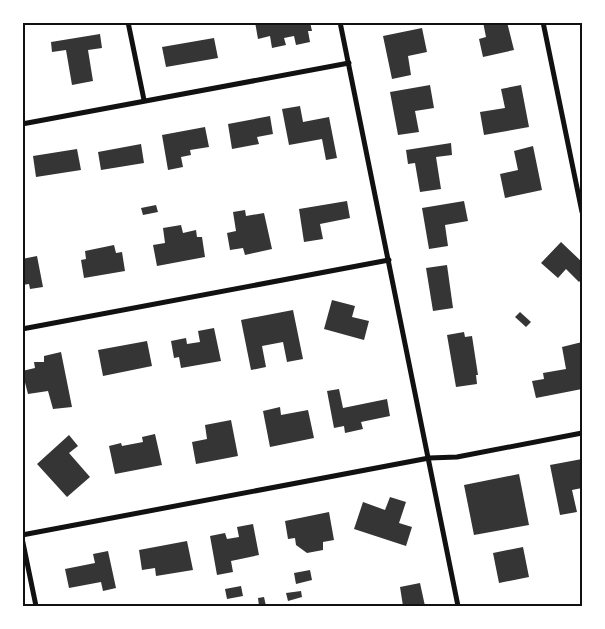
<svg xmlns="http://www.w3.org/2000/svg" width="605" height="629" font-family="Barlow,sans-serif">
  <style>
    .building { fill: #353535 }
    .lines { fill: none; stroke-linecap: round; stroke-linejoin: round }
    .minor { stroke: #111; stroke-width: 5 }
    .neatline { fill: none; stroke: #111; stroke-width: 2 }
  </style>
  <rect width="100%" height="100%" fill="#fff"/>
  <g class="building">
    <polygon points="255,22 310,22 312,31 308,31 310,42 296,45 294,36 284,38 286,45 272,48 270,36 258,39"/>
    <polygon points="483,22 507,22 514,50 483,57 479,39 486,37"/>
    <polygon points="422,28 427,52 408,56 411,75 392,79 383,36"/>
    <polygon points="100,34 102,48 88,50 93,81 72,85 66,50 52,52 51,42"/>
    <polygon points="214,38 218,58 166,67 162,47"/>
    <polygon points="430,85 434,108 415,111 419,132 398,135 390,92"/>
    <polygon points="521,85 529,127 484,135 480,112 505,108 501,89"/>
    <polygon points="300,106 303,122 329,117 337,158 326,160 322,139 289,145 282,109"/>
    <polygon points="270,116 273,134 257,137 259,144 232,149 228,124"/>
    <polygon points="205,127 209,147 190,150 191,155 181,157 183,167 168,170 162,135"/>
    <polygon points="451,143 452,155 436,157 441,189 420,192 415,163 408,164 406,150"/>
    <polygon points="141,144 144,163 101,170 98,152"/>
    <polygon points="533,146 542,190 505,198 500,174 518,170 514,151"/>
    <polygon points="77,149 81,170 36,177 33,156"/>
    <polygon points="347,201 350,218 320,224 323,239 304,242 299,209"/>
    <polygon points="464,201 468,221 445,225 448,246 429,249 422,208"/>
    <polygon points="156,205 158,212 143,215 141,208"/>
    <polygon points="245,210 246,216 264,213 272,249 245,255 243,248 230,250 227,233 236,231 233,212"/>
    <polygon points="181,225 183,233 196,230 197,237 202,237 205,257 157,266 153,245 165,243 163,228"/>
    <polygon points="561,242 582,262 582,279 579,282 566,269 558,278 541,263"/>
    <polygon points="114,245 116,253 122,252 125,271 84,278 81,260 86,259 85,251"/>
    <polygon points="37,256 43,287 30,289 29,284 22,285 22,259"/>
    <polygon points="447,265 453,308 433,311 426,268"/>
    <polygon points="332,300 355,306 352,317 369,321 364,340 324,329"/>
    <polygon points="293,310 303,359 287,362 283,342 262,346 266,367 251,370 241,320"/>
    <polygon points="520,312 531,322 526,327 515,317"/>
    <polygon points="214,328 221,361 181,368 179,357 174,358 171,341 186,338 187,344 200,342 198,331"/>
    <polygon points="464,332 465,337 472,336 478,375 476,375 477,384 456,387 447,335"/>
    <polygon points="147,341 152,366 103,376 98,350"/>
    <polygon points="582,342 582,389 536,398 532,381 544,379 543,373 566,369 562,347"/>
    <polygon points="61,352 72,407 53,409 48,391 28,394 22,371 35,368 34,362 44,362 44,356"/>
    <polygon points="339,389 343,408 387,399 390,416 361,422 363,429 345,433 344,426 334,428 327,391"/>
    <polygon points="280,407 281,415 308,410 314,438 270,447 263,411"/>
    <polygon points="231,420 238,456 196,464 192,442 207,439 205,425"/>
    <polygon points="155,434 162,465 115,474 109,446 121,443 122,446 143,442 142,437"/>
    <polygon points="69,435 78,446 69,453 90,477 67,497 37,464"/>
    <polygon points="582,459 582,488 572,490 577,512 560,515 550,465"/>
    <polygon points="519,474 529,525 474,535 464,485"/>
    <polygon points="390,497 406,502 399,523 412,527 406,546 354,529 363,502 385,510"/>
    <polygon points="329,512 334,540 323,542 323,550 307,553 296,545 295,538 288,539 285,521"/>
    <polygon points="253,524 259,555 231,561 233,572 217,575 210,536 225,533 227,539 239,537 237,527"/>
    <polygon points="187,541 193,570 156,576 155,568 142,570 139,550"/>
    <polygon points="523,547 529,577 499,583 493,553"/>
    <polygon points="108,551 116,588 103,591 101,582 69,588 65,569 95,563 93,554"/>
    <polygon points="310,570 312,580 296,584 294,573"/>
    <polygon points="420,583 425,606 403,606 400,587"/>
    <polygon points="241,586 243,596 227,599 225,589"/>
    <polygon points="301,591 302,597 288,601 286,593"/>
    <polygon points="264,597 266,606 259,606 258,598"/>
  </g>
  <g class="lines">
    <g class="minor">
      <polyline points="128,22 144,100"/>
      <polyline points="340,22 458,606"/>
      <polyline points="543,22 582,212"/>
      <polyline points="22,124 349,63"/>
      <polyline points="22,329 389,260"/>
      <polyline points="22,535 429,458 457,457 582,433"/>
      <polyline points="22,538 36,606"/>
    </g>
  </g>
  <rect width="605" height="629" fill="none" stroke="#ffffff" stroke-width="48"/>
  <rect x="24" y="24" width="557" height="581" class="neatline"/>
</svg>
